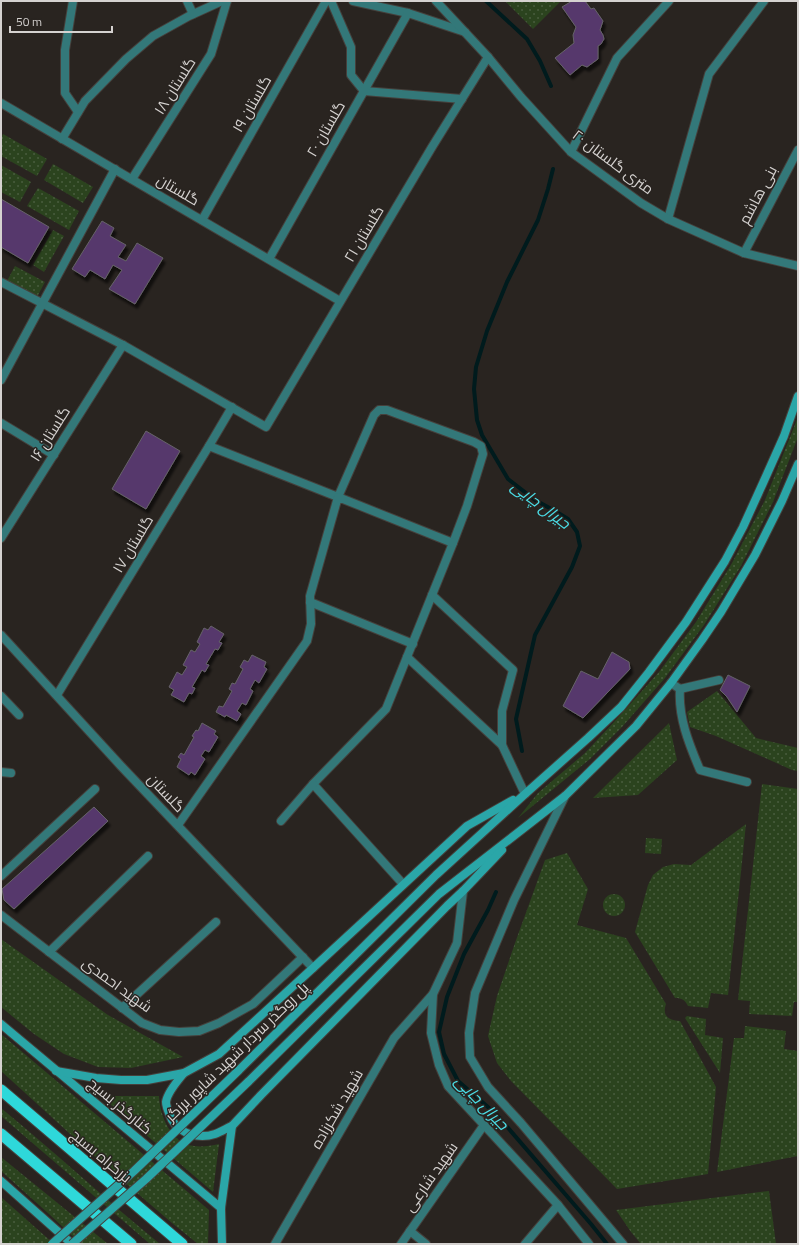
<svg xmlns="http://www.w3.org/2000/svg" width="799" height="1245" font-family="'Titillium Web',Cairo,sans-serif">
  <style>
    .green { fill: url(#green-dots) }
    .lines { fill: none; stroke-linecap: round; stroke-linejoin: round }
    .stream { stroke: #001b1d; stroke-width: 4 }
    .building { fill: #56376c; stroke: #666369; filter: url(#shadow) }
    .minor-casing { stroke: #45403c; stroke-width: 10 }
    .tertiary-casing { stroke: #45403c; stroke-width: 10 }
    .secondary-casing { stroke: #45403c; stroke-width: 10 }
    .trunk-casing { stroke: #45403c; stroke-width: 13 }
    .minor { stroke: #337879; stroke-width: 8 }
    .tertiary { stroke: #337879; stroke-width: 8 }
    .secondary { stroke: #2aa6a8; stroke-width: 8 }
    .trunk { stroke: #2ed8da; stroke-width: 11 }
    .secondary-bridge-casing { stroke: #45403c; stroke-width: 10; stroke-linecap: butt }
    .secondary-bridge { stroke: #2aa6a8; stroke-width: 8 }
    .labels { text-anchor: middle; stroke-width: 3; stroke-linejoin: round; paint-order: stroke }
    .street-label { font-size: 15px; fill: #d5d2d0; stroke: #292420 }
    .water-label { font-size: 16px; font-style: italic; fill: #4bdee7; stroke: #292420 }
  </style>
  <defs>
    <pattern id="green-dots" width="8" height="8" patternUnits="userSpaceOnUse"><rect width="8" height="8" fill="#2b431e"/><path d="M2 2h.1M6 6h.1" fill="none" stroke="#495d3e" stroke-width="1.8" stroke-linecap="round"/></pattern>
    <filter id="shadow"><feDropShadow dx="2.5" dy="4.5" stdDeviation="1" flood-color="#0009"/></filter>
  </defs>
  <rect width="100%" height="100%" fill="#292420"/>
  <g class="green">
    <polygon points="505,1 561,1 533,29"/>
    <polygon points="3,134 47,159 37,176 1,156 1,138"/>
    <polygon points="53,164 93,187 83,203 44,180"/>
    <polygon points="1,165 31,182 20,202 1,192"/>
    <polygon points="38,188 79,211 69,230 27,206"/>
    <polygon points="53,230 64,236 44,272 33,265"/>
    <polygon points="15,266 45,282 37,297 7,281"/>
    <polygon points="798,417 798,437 773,502 741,566 704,625 665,678 622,727 590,759 518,818 538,793 585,753 614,722 659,672 696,622 732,563 765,500"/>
    <polygon points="717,691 756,738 798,748 798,771 792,770 716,736 690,727 687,712"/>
    <polygon points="669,723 677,760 638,795 593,798"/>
    <polygon points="762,784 798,789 798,1002 794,1002 792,1016 749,1014 750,1001 738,1000"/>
    <path d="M746 824 728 995 711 993 708 1008 688 1006C685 1000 682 998 675 998L635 932 648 885 653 875 663 867 674 864 691 865Z"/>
    <polygon points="646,838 662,839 661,854 645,853"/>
    <path d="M567 853 588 889 577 925 626 938 666 1004C662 1016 668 1020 680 1021L716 1087 708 1174 617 1189 511 1081 497 1063 488 1036 497 996 515 943 545 860Z"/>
    <circle cx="614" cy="905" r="11"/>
    <polygon points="1,939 108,1015 183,1057 131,1068 98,1067 64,1054 34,1034 1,1007"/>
    <polygon points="687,1016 706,1019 705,1035 723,1038 720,1073 685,1018"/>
    <polygon points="745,1026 786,1031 784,1049 798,1051 798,1156 717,1172 734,1038 744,1038"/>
    <polygon points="1,1034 209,1210 208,1244 198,1244 172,1223 102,1163 1,1071"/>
    <path d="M97 1093 114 1096H159C160 1117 171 1143 194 1146 202 1147 210 1146 219 1144L213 1192Z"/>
    <path d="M1 1108C55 1152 106 1200 160 1244H150L1 1116Z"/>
    <polygon points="1,1157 108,1244 81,1244 49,1214 1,1171"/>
    <polygon points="769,1191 776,1244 641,1244 631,1232 616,1210"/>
    <polygon points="1,1197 54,1244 1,1244"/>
  </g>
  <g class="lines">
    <g class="stream">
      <polyline points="486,1 527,39 540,61 551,86"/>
      <polyline points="522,751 516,719 535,635 572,567 580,546 577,532 568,519 555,511 535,500 508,479 482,435 477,420 474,389 476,367 487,331 507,282 538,220 548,189 553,169"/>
      <polyline points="496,892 488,910 464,954 447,997 439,1032 444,1054 458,1081 496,1114 591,1224 607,1244"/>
    </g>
  </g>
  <g class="building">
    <polygon points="572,1 585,1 591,9 594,8 603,21 600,30 603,35 604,39 601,44 598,46 598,59 587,67 582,65 570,75 555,58 574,43 573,35 576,27 562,7"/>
    <polygon points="1,199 49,227 28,263 1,247"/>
    <polygon points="102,221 114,228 110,236 126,245 118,257 126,261 137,243 163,258 135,304 109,289 122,270 113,265 105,279 90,270 85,277 72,269"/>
    <polygon points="146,431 180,451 146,509 112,489"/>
    <polygon points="211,626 224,634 219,642 222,643 218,650 215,649 206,664 209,665 205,672 202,670 192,687 195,688 192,694 189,693 184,702 171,695 174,690 169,687 177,672 182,675 187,667 183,665 191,650 195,652 200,644 197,642 204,628 208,630"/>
    <polygon points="612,652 629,662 630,669 583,718 563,706 581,671 598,679"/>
    <polygon points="252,655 266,662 264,667 267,669 259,683 255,680 250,689 253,691 246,705 242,703 237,711 241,714 237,721 226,715 225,717 216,712 219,706 223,707 232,691 229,689 232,683 235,684 243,669 240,667 244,660 248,662"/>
    <polygon points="728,675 750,686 737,712 727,697 720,690"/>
    <polygon points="202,723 216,731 214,734 218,737 209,752 205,750 201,756 205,759 195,775 191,772 189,775 177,767 181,759 178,757 181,753 184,755 194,737 192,736 196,730 198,731"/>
    <polygon points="94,807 108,821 14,909 4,900 2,889"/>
  </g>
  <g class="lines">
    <g class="minor-casing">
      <g id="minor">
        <polyline points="73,1 65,50 65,93 78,112"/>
        <polyline points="187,1 193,14"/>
        <polyline points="331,1 351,47 351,75 364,91 462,99"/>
        <polyline points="353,1 408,13 465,32"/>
        <polyline points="1,103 340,301"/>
        <polyline points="62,139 85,101 126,59 153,36 189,16 222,1"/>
        <polyline points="571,152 617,58 669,1"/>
        <polyline points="132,179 211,54 227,1"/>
        <polyline points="668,219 709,74 764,1"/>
        <polyline points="202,220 326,1"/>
        <polyline points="744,253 798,150"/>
        <polyline points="269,259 408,13"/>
        <polyline points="1,282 123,345 266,427 432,147 488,57"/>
        <polyline points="1,380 115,169"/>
        <polyline points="1,423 54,455"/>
        <polyline points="209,446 338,497 374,415 379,410 387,410 474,442 481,446 483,454 467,506 453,543 386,709 313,784 403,884"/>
        <polyline points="1,538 123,345"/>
        <polyline points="432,595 513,670 502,711 502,745 525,794"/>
        <polyline points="310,602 413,644"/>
        <polyline points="1,635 121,766 313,968"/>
        <polyline points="407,657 502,745"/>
        <path d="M671 683 680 689C678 717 689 744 700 770L747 782"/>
        <polyline points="680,689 719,680"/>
        <polyline points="57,695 209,446 232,407"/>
        <polyline points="1,696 19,715"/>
        <polyline points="1,772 11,773"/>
        <polyline points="281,821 313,784"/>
        <polyline points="178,825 307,641 311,624 310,596 338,497 453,543"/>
        <polyline points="1,876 95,789"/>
        <polyline points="1,915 142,1023 160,1030 179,1032 199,1031 219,1023 253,1004 303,957"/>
        <polyline points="49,952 148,856"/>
        <polyline points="122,1008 216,922"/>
        <polyline points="410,1231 426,1244"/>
        <polyline points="275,1244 394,1038 433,994"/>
        <polyline points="401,1244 484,1125"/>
        <polyline points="525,1244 558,1205"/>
      </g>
    </g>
    <g class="tertiary-casing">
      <g id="tertiary">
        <polyline points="436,1 488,57 521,97 571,152 641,203 668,219 744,253 798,266"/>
        <polyline points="565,796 514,900 475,993 469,1033 470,1057 488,1087 521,1123 623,1244"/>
        <polyline points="463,891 457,943 433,994 431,1033 439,1065 448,1086 558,1205 589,1244"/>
      </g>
    </g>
    <g class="secondary-casing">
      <g id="secondary">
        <polyline points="1,1024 221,1208"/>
        <polyline points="56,1071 96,1078 121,1080 147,1080 184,1073 219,1054 313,968 467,826 513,800"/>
        <polyline points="238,1071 436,875 525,794 588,738 621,707 649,672 686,622 725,561 743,527 763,483 784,436 798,396"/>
        <path d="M184 1073C178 1080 167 1093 166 1102 166 1108 170 1115 172 1120 181 1135 200 1139 215 1134 221 1132 227 1128 232 1126"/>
        <polyline points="248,1082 439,894 565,796 636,726 671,683 702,640 721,612 755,555 782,501 798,464"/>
        <polyline points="1,1181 72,1244"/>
        <polyline points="222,1244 221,1208 232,1126 261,1095 447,906 463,891 502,850"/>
      </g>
    </g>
    <g class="trunk-casing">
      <g id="trunk">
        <polyline points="1,1090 182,1244"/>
        <polyline points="1,1134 131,1244"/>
      </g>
    </g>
    <use href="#minor" class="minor"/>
    <use href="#tertiary" class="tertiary"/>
    <use href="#secondary" class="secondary"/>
    <use href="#trunk" class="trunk"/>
    <g class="secondary-bridge-casing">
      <g id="secondary-bridge">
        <polyline points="52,1244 134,1171 238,1071"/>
        <polyline points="72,1244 146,1179 248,1082"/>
      </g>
    </g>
    <use href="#secondary-bridge" class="secondary-bridge"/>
  </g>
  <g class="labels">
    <g class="street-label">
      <text transform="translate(175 86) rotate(-58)" y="5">گلستان ۱۸</text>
      <text transform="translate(252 104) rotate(-60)" y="5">گلستان ۱۹</text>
      <text transform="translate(326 129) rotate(-60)" y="5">گلستان ۲۰</text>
      <text transform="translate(613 162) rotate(37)" y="5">۲۰ متری گلستان</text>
      <text transform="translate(178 190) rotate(30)" y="5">گلستان</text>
      <text transform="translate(758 195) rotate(-62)" y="5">بنی هاشم</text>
      <text transform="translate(364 234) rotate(-59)" y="5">گلستان ۲۱</text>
      <text transform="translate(50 434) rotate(-58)" y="5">گلستان ۱۶</text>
      <text transform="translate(133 544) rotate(-59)" y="5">گلستان ۱۷</text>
      <text transform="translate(166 793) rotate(47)" y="5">گلستان</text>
      <text transform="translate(117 985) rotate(36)" y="5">شهید احمدی</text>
      <text transform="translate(237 1052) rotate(-44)" y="5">پل روگذر سردار شهید شاپور برزگر</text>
      <text transform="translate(120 1106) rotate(40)" y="5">کنارگذر بسیج</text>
      <text transform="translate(337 1109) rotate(-60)" y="5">شهید شکرزاده</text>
      <text transform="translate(101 1156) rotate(40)" y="5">بزرگراه بسیج</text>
      <text transform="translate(431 1177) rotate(-55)" y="5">شهید شارعی</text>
    </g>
    <g class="water-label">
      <text transform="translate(541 504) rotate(37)" y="6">جیرال چایی</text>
      <text transform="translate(482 1102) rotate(46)" y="6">جیرال چایی</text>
    </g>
  </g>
  <rect width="799" height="1245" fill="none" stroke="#d5d2d0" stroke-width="4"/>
  <path d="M10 26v6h102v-6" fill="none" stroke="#d5d2d0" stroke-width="2"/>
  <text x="16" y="26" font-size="12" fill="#d5d2d0" stroke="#292420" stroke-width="3" paint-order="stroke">50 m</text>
</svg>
